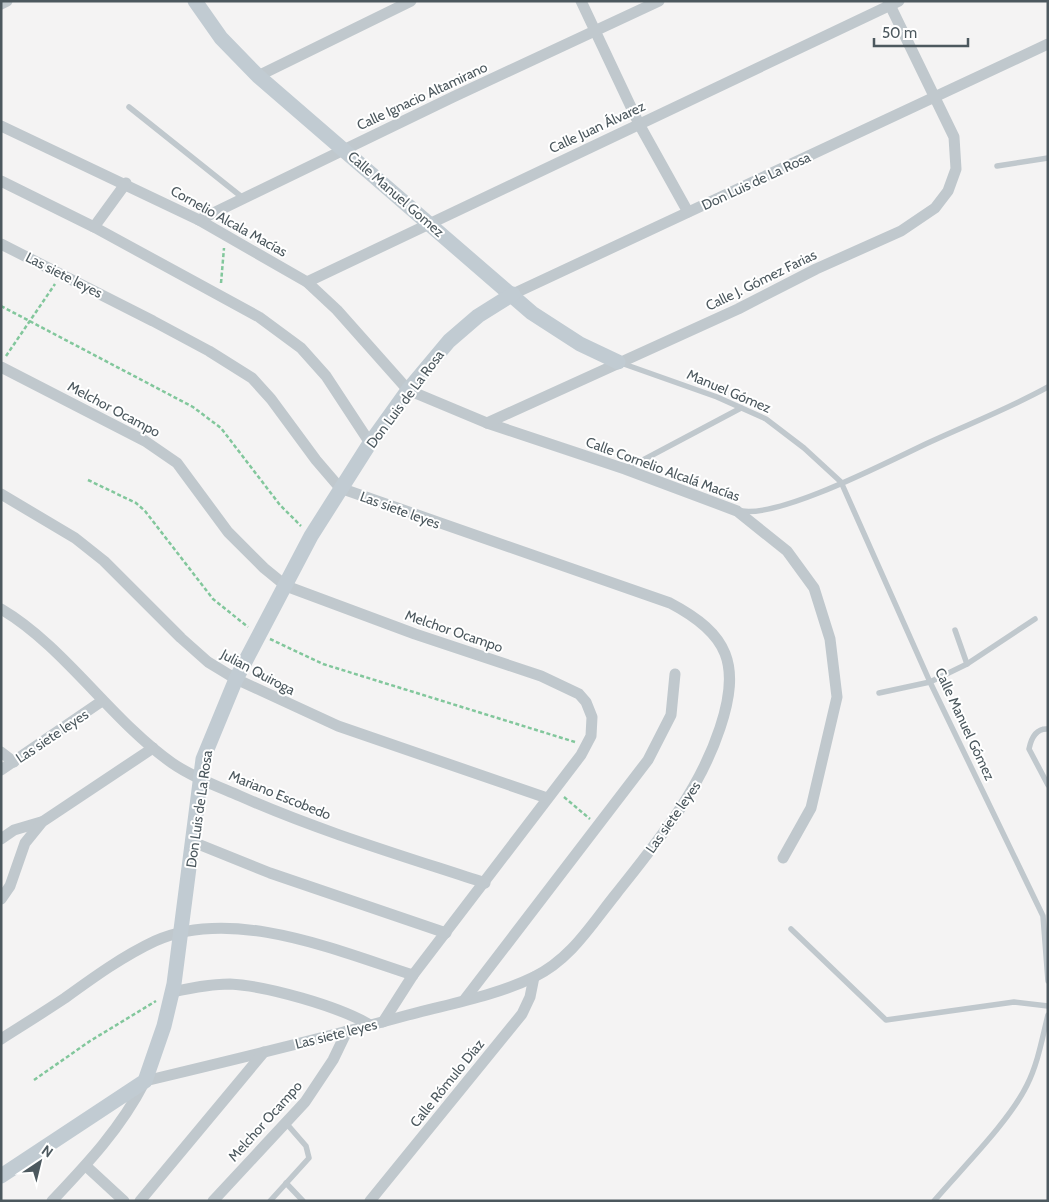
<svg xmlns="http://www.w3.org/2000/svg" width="1049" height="1202" font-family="Cabin,sans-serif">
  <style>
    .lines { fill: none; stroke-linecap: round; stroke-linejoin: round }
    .path { stroke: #82c79c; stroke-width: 2.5; stroke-dasharray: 4 2.5; stroke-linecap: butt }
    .lane { stroke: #c0c8cd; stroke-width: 5.5 }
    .street { stroke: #c0c8cd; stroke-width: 11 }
    .secondary { stroke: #c1cbd2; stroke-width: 15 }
    .labels { text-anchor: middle; stroke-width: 4; stroke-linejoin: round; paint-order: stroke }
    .street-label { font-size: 14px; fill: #4c585e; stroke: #fff }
  </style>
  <rect width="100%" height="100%" fill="#f4f3f3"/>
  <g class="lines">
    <g class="path">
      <polyline points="221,283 224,248"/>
      <polyline points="1,306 193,407 221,428 280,505 301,526"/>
      <polyline points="6,356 55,284"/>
      <polyline points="88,480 136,503 145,511 213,599 248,627"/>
      <polyline points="270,639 323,664 575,742"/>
      <polyline points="564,797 590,819"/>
      <polyline points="34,1080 90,1041 156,1001"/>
    </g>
    <g class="lane">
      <polyline points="129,107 243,198"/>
      <polyline points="997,166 1048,158"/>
      <polyline points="621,363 717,397 766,419 804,448 841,482 930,682 1043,916 1048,981"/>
      <polyline points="626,469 741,408"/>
      <path d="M742 511C783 517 889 461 930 442 969 424 1010 408 1048 387"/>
      <polyline points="955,630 967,664"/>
      <polyline points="879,693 930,682 967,664 1035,619"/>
      <path d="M1048 729C1036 728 1031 739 1029 749L1048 785"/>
      <polyline points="791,929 886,1020 1014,1002 1048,1006"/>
      <polyline points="286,1183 303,1201"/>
      <polyline points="270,1201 309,1158 306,1146 286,1123"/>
      <path d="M934 1201C962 1168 1009 1122 1027 1085 1038 1063 1042 1039 1048 1015"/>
    </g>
    <g class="street">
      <polyline points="581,1 639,124 688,212"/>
      <polyline points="1,4 7,1"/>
      <polyline points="258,76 411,1"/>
      <polyline points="1,126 199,220 307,282 337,310 408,390 487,423 625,469 737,511 787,551 814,588 830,639 837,697 811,808 783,858"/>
      <polyline points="1,181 94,227 259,317 301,348 326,376 370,443"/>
      <polyline points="199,220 453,97 659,1"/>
      <polyline points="94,227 126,183"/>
      <path d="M1 244 153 321 209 351 252 378 271 399 316 460 340 488 670 603C729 634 741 665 720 728 699 792 657 842 616 894 591 925 571 959 534 977 495 996 449 1004 408 1015 321 1039 233 1060 145 1081 121 1128 88 1163 52 1201"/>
      <polyline points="307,282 899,1"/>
      <polyline points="513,294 1048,44"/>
      <polyline points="1,367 145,441 177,463 228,532 264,568 286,586 415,634 541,676 579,694 586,702 592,717 591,736 581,755 413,975 383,1022"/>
      <polyline points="487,423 738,309 816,269 901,231 935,208 948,191 956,169 954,137 888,1"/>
      <polyline points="1,494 75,538 104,561 181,638 208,662 236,679 338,726 547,798"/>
      <path d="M1 609C64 646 111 720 172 763 192 777 217 786 240 796 319 831 403 856 485 883"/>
      <polyline points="1,752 14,762"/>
      <polyline points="1,770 102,701"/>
      <polyline points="1,839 14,830 41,822"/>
      <polyline points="193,842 270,873 446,933"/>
      <polyline points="1,899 10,886 25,843 42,822 153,748"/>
      <path d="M172 992C191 988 210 984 230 984 267 986 338 1006 370 1025"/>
      <polyline points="465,999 648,760 671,715 675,674"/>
      <path d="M1 1039C23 1025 44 1012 65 998 94 977 123 956 155 941 233 906 338 951 413 975"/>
      <polyline points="86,1166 124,1201"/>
      <polyline points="140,1201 264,1052"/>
      <polyline points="213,1201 305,1102 333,1060 347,1031"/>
      <polyline points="370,1201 522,1014 530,997 534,977"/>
    </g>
    <g class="secondary">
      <polyline points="195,1 221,38 258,76 532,313 580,344 618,362"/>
      <polyline points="1,1176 145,1081 164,1026 174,984 203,759 236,679 311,536 370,443 408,390 449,341 478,316 513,294"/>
    </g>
  </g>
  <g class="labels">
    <g class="street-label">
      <text transform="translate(422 96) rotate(-25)" y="5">Calle Ignacio Altamirano</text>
      <text transform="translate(597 127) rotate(-25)" y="5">Calle Juan Álvarez</text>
      <text transform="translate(756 181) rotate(-25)" y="5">Don Luis de La Rosa</text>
      <text transform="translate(396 194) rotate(41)" y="5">Calle Manuel Gomez</text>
      <text transform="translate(229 221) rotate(29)" y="5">Cornelio Alcala Macías</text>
      <text transform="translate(64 275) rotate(27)" y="5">Las siete leyes</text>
      <text transform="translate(761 280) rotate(-26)" y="5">Calle J. Gómez Farias</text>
      <text transform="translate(729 391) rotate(23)" y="5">Manuel Gómez</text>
      <text transform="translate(405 399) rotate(-53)" y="5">Don Luis de La Rosa</text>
      <text transform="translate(114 409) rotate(28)" y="5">Melchor Ocampo</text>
      <text transform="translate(663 469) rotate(20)" y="5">Calle Cornelio Alcalá Macías</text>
      <text transform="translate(400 510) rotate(20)" y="5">Las siete leyes</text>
      <text transform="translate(454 631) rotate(19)" y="5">Melchor Ocampo</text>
      <text transform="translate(258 672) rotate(28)" y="5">Julian Quiroga</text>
      <text transform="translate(965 724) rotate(65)" y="5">Calle Manuel Gómez</text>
      <text transform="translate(52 736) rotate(-34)" y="5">Las siete leyes</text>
      <text transform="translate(280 795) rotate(22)" y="5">Mariano Escobedo</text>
      <text transform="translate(199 809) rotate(-82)" y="5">Don Luis de La Rosa</text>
      <text transform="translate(673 817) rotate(-55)" y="5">Las siete leyes</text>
      <text transform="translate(336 1034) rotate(-14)" y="5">Las siete leyes</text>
      <text transform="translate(447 1083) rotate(-51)" y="5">Calle Rómulo Díaz</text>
      <text transform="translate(265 1121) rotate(-48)" y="5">Melchor Ocampo</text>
    </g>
  </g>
  <rect width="1049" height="1202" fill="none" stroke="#4c585e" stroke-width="5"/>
  <g transform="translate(40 1162) rotate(35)" stroke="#ffffff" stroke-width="4" paint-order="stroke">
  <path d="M0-4L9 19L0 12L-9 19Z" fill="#4c585e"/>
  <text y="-8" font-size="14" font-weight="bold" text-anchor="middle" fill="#4c585e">N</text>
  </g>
  <path d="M874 38v8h94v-8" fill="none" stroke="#4c585e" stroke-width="2.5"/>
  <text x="882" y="38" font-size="15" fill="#4c585e" stroke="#ffffff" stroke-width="4" paint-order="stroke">50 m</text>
</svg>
